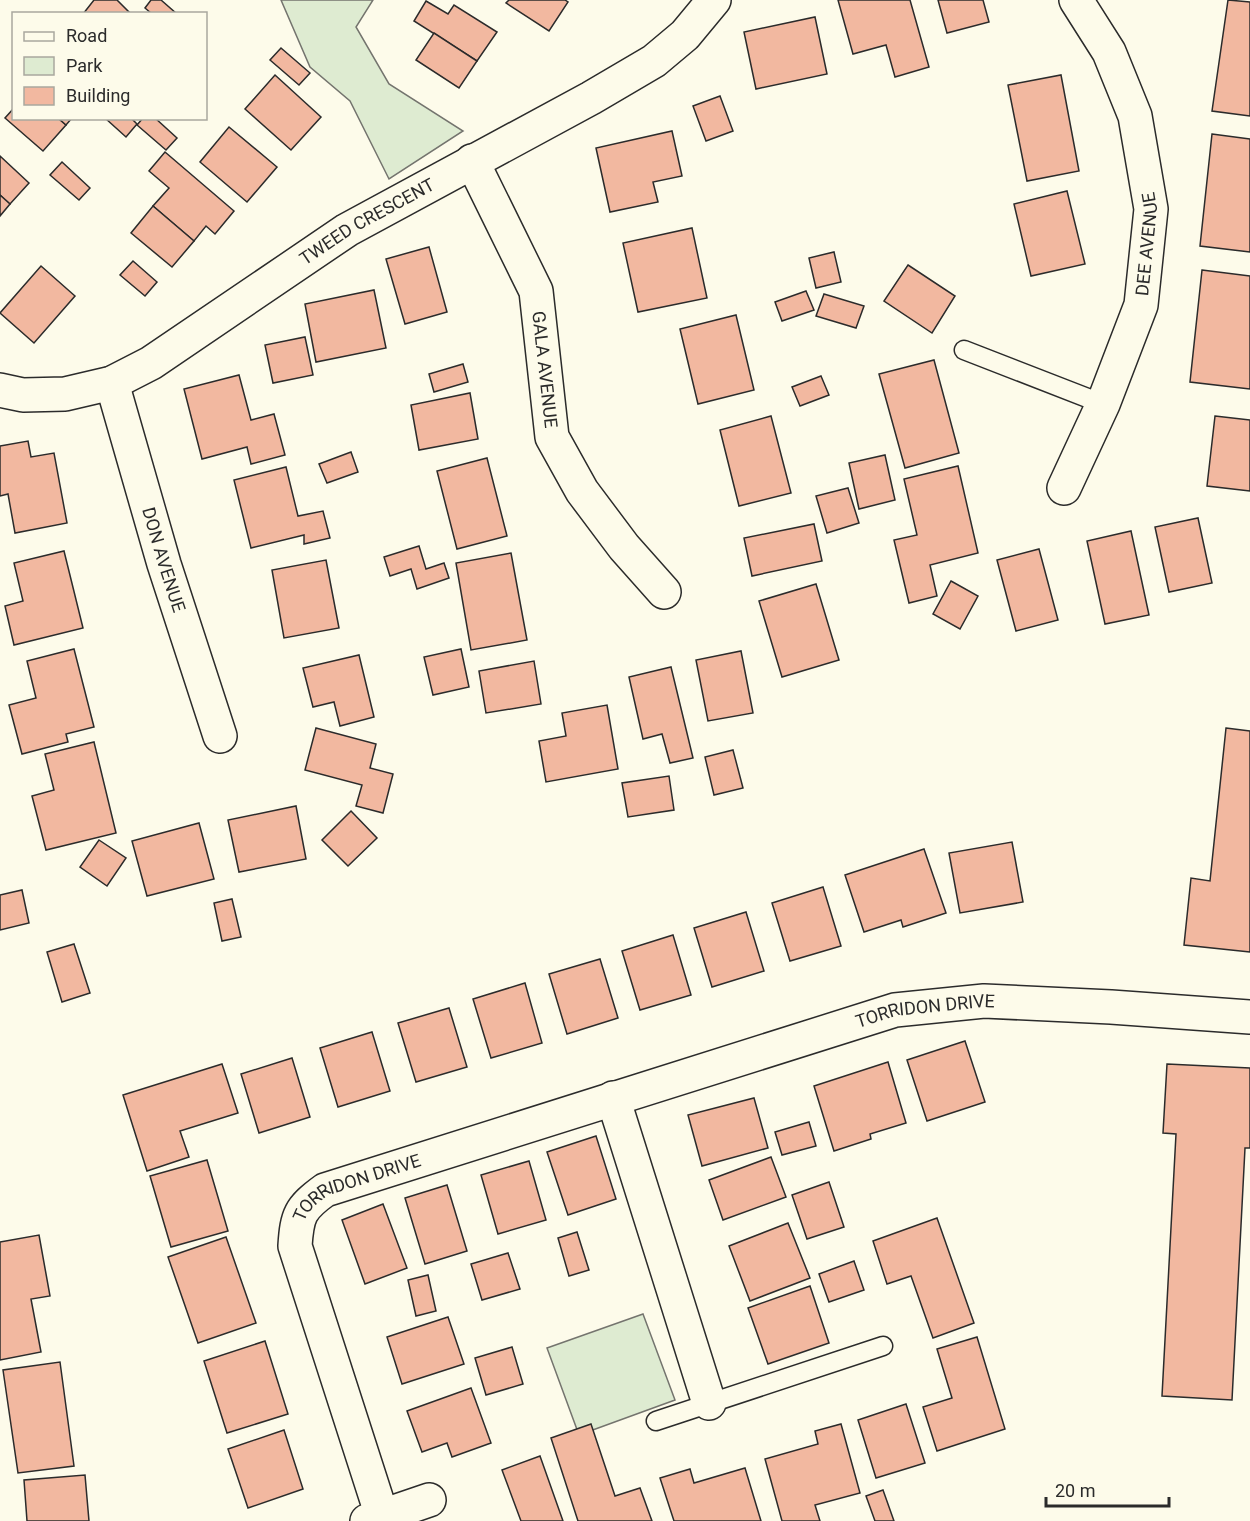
<svg xmlns="http://www.w3.org/2000/svg" width="1250" height="1521" font-family="Roboto,sans-serif">
  <style>
    .green { fill: #deebd1; stroke: #74746e; stroke-width: 1.5 }
    .building { fill: #f2b8a0; stroke: #2b2b2b; stroke-width: 1.5 }
    .lines { fill: none; stroke-linecap: round; stroke-linejoin: round }
    .service-casing { stroke: #2b2b2b; stroke-width: 21 }
    .minor-casing { stroke: #2b2b2b; stroke-width: 36 }
    .service { stroke: #fdfbea; stroke-width: 18 }
    .minor { stroke: #fdfbea; stroke-width: 33 }
    .labels { text-anchor: middle; stroke-width: 4.5; stroke-linejoin: round; paint-order: stroke }
    .street-label { font-size: 18px; fill: #2b2b2b; stroke: #fdfbea }
  </style>
  <rect width="100%" height="100%" fill="#fdfbea"/>
  <g class="green">
    <polygon points="281,0 373,0 356,27 389,84 463,131 389,179 350,101 310,67"/>
    <polygon points="643,1314 675,1400 579,1435 547,1348"/>
  </g>
  <g class="building">
    <polygon points="94,0 117,0 131,14 83,14"/>
    <polygon points="151,0 161,0 177,14 152,14 145,8"/>
    <polygon points="509,0 565,0 568,2 549,31 506,3"/>
    <polygon points="838,0 910,0 929,67 895,77 886,45 853,54"/>
    <polygon points="938,0 983,0 989,22 947,33"/>
    <polygon points="1228,0 1250,2 1250,116 1212,111"/>
    <polygon points="426,1 448,14 454,5 497,32 477,61 414,21"/>
    <polygon points="815,17 827,74 756,89 744,32"/>
    <polygon points="434,33 477,61 459,88 416,60"/>
    <polygon points="281,48 310,73 299,85 270,60"/>
    <polygon points="275,75 321,117 291,150 245,109"/>
    <polygon points="1061,75 1079,171 1027,181 1008,85"/>
    <polygon points="720,96 733,131 706,141 693,106"/>
    <polygon points="14,108 14,118 58,118 66,125 43,151 5,118"/>
    <polygon points="58,118 72,118 66,125"/>
    <polygon points="105,118 131,118 137,124 126,137"/>
    <polygon points="143,118 155,118 177,138 166,150 137,125"/>
    <polygon points="229,127 277,167 247,202 200,162"/>
    <polygon points="672,131 682,176 653,182 658,202 610,212 596,148"/>
    <polygon points="1212,134 1250,139 1250,252 1200,246"/>
    <polygon points="165,152 234,211 215,234 206,226 194,241 153,206 169,188 149,171"/>
    <polygon points="0,156 29,183 10,204 0,195"/>
    <polygon points="62,162 90,188 79,200 50,175"/>
    <polygon points="1067,191 1085,264 1031,276 1014,204"/>
    <polygon points="0,195 10,204 0,216"/>
    <polygon points="153,206 194,241 172,267 131,233"/>
    <polygon points="692,228 707,298 638,312 623,243"/>
    <polygon points="429,247 447,312 405,324 386,259"/>
    <polygon points="834,252 841,282 816,288 809,258"/>
    <polygon points="133,261 157,282 145,296 120,275"/>
    <polygon points="908,265 955,296 932,333 884,301"/>
    <polygon points="41,266 75,296 34,343 0,313"/>
    <polygon points="1202,270 1250,276 1250,389 1190,382"/>
    <polygon points="374,290 386,348 316,362 305,304"/>
    <polygon points="806,291 814,310 782,321 775,302"/>
    <polygon points="824,294 864,306 856,328 816,316"/>
    <polygon points="736,315 754,390 698,404 680,329"/>
    <polygon points="305,337 313,375 273,383 265,345"/>
    <polygon points="934,360 959,453 905,468 879,374"/>
    <polygon points="463,364 468,382 434,392 429,374"/>
    <polygon points="239,375 251,420 274,414 285,455 251,464 247,447 202,459 184,389"/>
    <polygon points="821,376 829,395 800,406 792,387"/>
    <polygon points="470,393 478,439 419,450 411,405"/>
    <polygon points="771,416 791,493 739,506 720,430"/>
    <polygon points="1215,416 1250,420 1250,491 1207,486"/>
    <polygon points="28,441 31,457 54,453 67,523 15,533 8,494 0,496 0,446"/>
    <polygon points="351,452 358,472 327,483 319,464"/>
    <polygon points="885,455 895,500 859,509 849,463"/>
    <polygon points="487,458 507,536 457,549 437,471"/>
    <polygon points="958,466 978,553 930,565 937,596 909,603 894,540 917,535 904,479"/>
    <polygon points="286,467 298,516 323,511 330,538 304,544 304,535 251,548 234,480"/>
    <polygon points="848,488 859,523 827,533 816,496"/>
    <polygon points="1198,518 1212,583 1169,592 1155,527"/>
    <polygon points="814,524 822,561 752,576 744,538"/>
    <polygon points="1131,531 1149,615 1105,624 1087,541"/>
    <polygon points="419,546 426,569 444,563 449,578 417,589 411,569 390,576 384,557"/>
    <polygon points="1039,549 1058,620 1016,631 997,560"/>
    <polygon points="64,551 83,628 14,645 5,606 23,601 14,563"/>
    <polygon points="511,553 527,640 471,650 456,563"/>
    <polygon points="326,560 339,628 284,638 272,570"/>
    <polygon points="951,581 978,596 960,629 933,614"/>
    <polygon points="816,584 839,660 782,677 759,601"/>
    <polygon points="74,649 94,727 66,734 68,742 22,754 9,705 36,698 27,661"/>
    <polygon points="461,649 469,687 433,695 424,657"/>
    <polygon points="741,651 753,713 708,721 696,660"/>
    <polygon points="359,655 374,717 340,726 334,702 313,707 303,668"/>
    <polygon points="534,661 541,704 486,713 479,671"/>
    <polygon points="671,667 693,758 670,763 662,734 643,739 629,677"/>
    <polygon points="607,705 618,769 546,782 539,741 566,736 562,713"/>
    <polygon points="316,728 376,744 370,768 393,774 383,813 356,806 362,785 305,770"/>
    <polygon points="1226,728 1250,731 1250,952 1184,945 1191,878 1210,881"/>
    <polygon points="94,742 116,833 46,850 32,796 54,790 45,754"/>
    <polygon points="733,750 743,788 714,795 705,757"/>
    <polygon points="669,776 674,810 628,817 622,783"/>
    <polygon points="296,806 306,859 239,872 228,820"/>
    <polygon points="351,811 377,838 348,866 322,840"/>
    <polygon points="199,823 214,879 147,896 132,841"/>
    <polygon points="99,840 126,858 107,886 80,867"/>
    <polygon points="1012,842 1023,902 960,913 949,853"/>
    <polygon points="924,849 946,913 903,927 901,920 864,932 845,875"/>
    <polygon points="823,887 841,946 790,961 772,903"/>
    <polygon points="22,890 29,923 0,930 0,895"/>
    <polygon points="232,899 241,937 222,941 214,903"/>
    <polygon points="746,912 764,971 712,987 694,928"/>
    <polygon points="673,935 691,995 640,1010 622,951"/>
    <polygon points="74,944 90,993 62,1002 47,952"/>
    <polygon points="600,959 618,1018 567,1034 549,974"/>
    <polygon points="525,983 542,1043 491,1058 473,999"/>
    <polygon points="449,1008 467,1067 416,1082 398,1023"/>
    <polygon points="372,1032 390,1091 338,1107 320,1048"/>
    <polygon points="965,1041 985,1102 927,1121 907,1060"/>
    <polygon points="292,1058 310,1117 259,1133 241,1074"/>
    <polygon points="888,1062 906,1123 870,1134 871,1139 834,1151 814,1086"/>
    <polygon points="222,1064 238,1113 180,1131 189,1157 147,1171 123,1095"/>
    <polygon points="1167,1064 1250,1068 1250,1148 1245,1148 1232,1400 1162,1396 1176,1134 1163,1133"/>
    <polygon points="754,1098 768,1148 702,1166 688,1115"/>
    <polygon points="809,1122 816,1146 782,1155 775,1132"/>
    <polygon points="596,1136 616,1199 568,1215 547,1152"/>
    <polygon points="771,1157 786,1197 723,1220 709,1180"/>
    <polygon points="207,1160 228,1231 171,1247 150,1176"/>
    <polygon points="529,1161 546,1220 498,1234 481,1175"/>
    <polygon points="829,1182 844,1227 807,1239 792,1195"/>
    <polygon points="447,1185 467,1251 425,1264 405,1198"/>
    <polygon points="383,1204 407,1268 365,1284 342,1220"/>
    <polygon points="937,1218 974,1323 933,1338 911,1276 887,1284 873,1241"/>
    <polygon points="788,1223 810,1278 750,1301 729,1246"/>
    <polygon points="577,1232 589,1270 569,1276 558,1238"/>
    <polygon points="39,1235 50,1296 31,1299 41,1352 0,1360 0,1242"/>
    <polygon points="226,1237 256,1323 198,1343 168,1257"/>
    <polygon points="508,1253 520,1289 482,1300 471,1264"/>
    <polygon points="854,1261 864,1290 829,1302 819,1274"/>
    <polygon points="428,1275 436,1311 416,1316 408,1280"/>
    <polygon points="810,1286 829,1343 768,1364 748,1308"/>
    <polygon points="448,1317 464,1364 402,1384 387,1337"/>
    <polygon points="977,1337 1005,1429 937,1451 923,1407 952,1398 937,1349"/>
    <polygon points="265,1341 288,1414 227,1433 204,1361"/>
    <polygon points="512,1347 523,1384 486,1395 475,1358"/>
    <polygon points="60,1362 74,1466 18,1473 3,1370"/>
    <polygon points="471,1388 491,1443 452,1457 447,1443 422,1452 407,1411"/>
    <polygon points="906,1404 925,1463 876,1478 858,1420"/>
    <polygon points="591,1424 615,1496 640,1488 652,1521 578,1521 551,1438"/>
    <polygon points="841,1424 860,1493 815,1505 820,1521 782,1521 765,1459 818,1444 815,1431"/>
    <polygon points="284,1430 303,1489 248,1508 228,1449"/>
    <polygon points="540,1456 563,1521 521,1521 502,1470"/>
    <polygon points="745,1468 761,1521 674,1521 660,1478 690,1469 694,1483"/>
    <polygon points="85,1475 89,1521 27,1521 24,1480"/>
    <polygon points="883,1490 894,1521 875,1521 866,1496"/>
  </g>
  <g class="lines">
    <g class="service-casing">
      <g id="service">
        <polyline points="964,350 1103,404"/>
        <polyline points="656,1421 883,1346"/>
      </g>
    </g>
    <g class="minor-casing">
      <g id="minor">
        <path id="s1" d="M472 161 536 291 552 437 582 491 624 547 664 592"/>
        <path id="s2" d="M112 383 164 564 220 736"/>
        <path id="s3" d="M0 390 23 395 65 394 112 383 151 363 347 230 591 98 654 61 685 35 714 0"/>
        <path id="s4" d="M1064 488 1103 404 1141 305 1151 209 1135 116 1109 52 1076 0"/>
        <polyline points="613,1098 709,1403"/>
        <polyline points="382,1516 429,1500"/>
        <path id="s5" d="M367 1521 382 1516 295 1246C297 1215 300 1208 325 1190L895 1010 984 1001 1111 1007 1250 1017"/>
      </g>
    </g>
    <use href="#service" class="service"/>
    <use href="#minor" class="minor"/>
  </g>
  <g class="labels">
    <g class="street-label">
      <text dy="6" stroke="none"><textPath href="#s3" startOffset="416">TWEED CRESCENT</textPath></text>
      <text dy="6" stroke="none"><textPath href="#s4" startOffset="260">DEE AVENUE</textPath></text>
      <text dy="6" stroke="none"><textPath href="#s1" startOffset="224">GALA AVENUE</textPath></text>
      <text dy="6" stroke="none"><textPath href="#s2" startOffset="184">DON AVENUE</textPath></text>
      <text dy="6" stroke="none"><textPath href="#s5" startOffset="994">TORRIDON DRIVE</textPath></text>
      <text dy="6" stroke="none"><textPath href="#s5" startOffset="396">TORRIDON DRIVE</textPath></text>
    </g>
  </g>
  <rect x="12" y="12" width="195" height="108" fill="#fdfbea" stroke="#a9a89e" stroke-width="1.5"/>
  <rect x="24" y="32" width="30" height="9" fill="#fdfbea" stroke="#a9a89e" stroke-width="1.5"/>
  <text x="66" y="42" font-size="18" fill="#2b2b2b">Road</text>
  <rect x="24" y="57" width="30" height="18" fill="#deebd1" stroke="#a9a89e" stroke-width="1.5"/>
  <text x="66" y="72" font-size="18" fill="#2b2b2b">Park</text>
  <rect x="24" y="87" width="30" height="18" fill="#f2b8a0" stroke="#a9a89e" stroke-width="1.5"/>
  <text x="66" y="102" font-size="18" fill="#2b2b2b">Building</text>
  <path d="M1046 1497v9h123v-9" fill="none" stroke="#2b2b2b" stroke-width="3"/>
  <text x="1055" y="1497" font-size="18" fill="#2b2b2b" stroke="#fdfbea" stroke-width="4.5" paint-order="stroke">20 m</text>
</svg>
